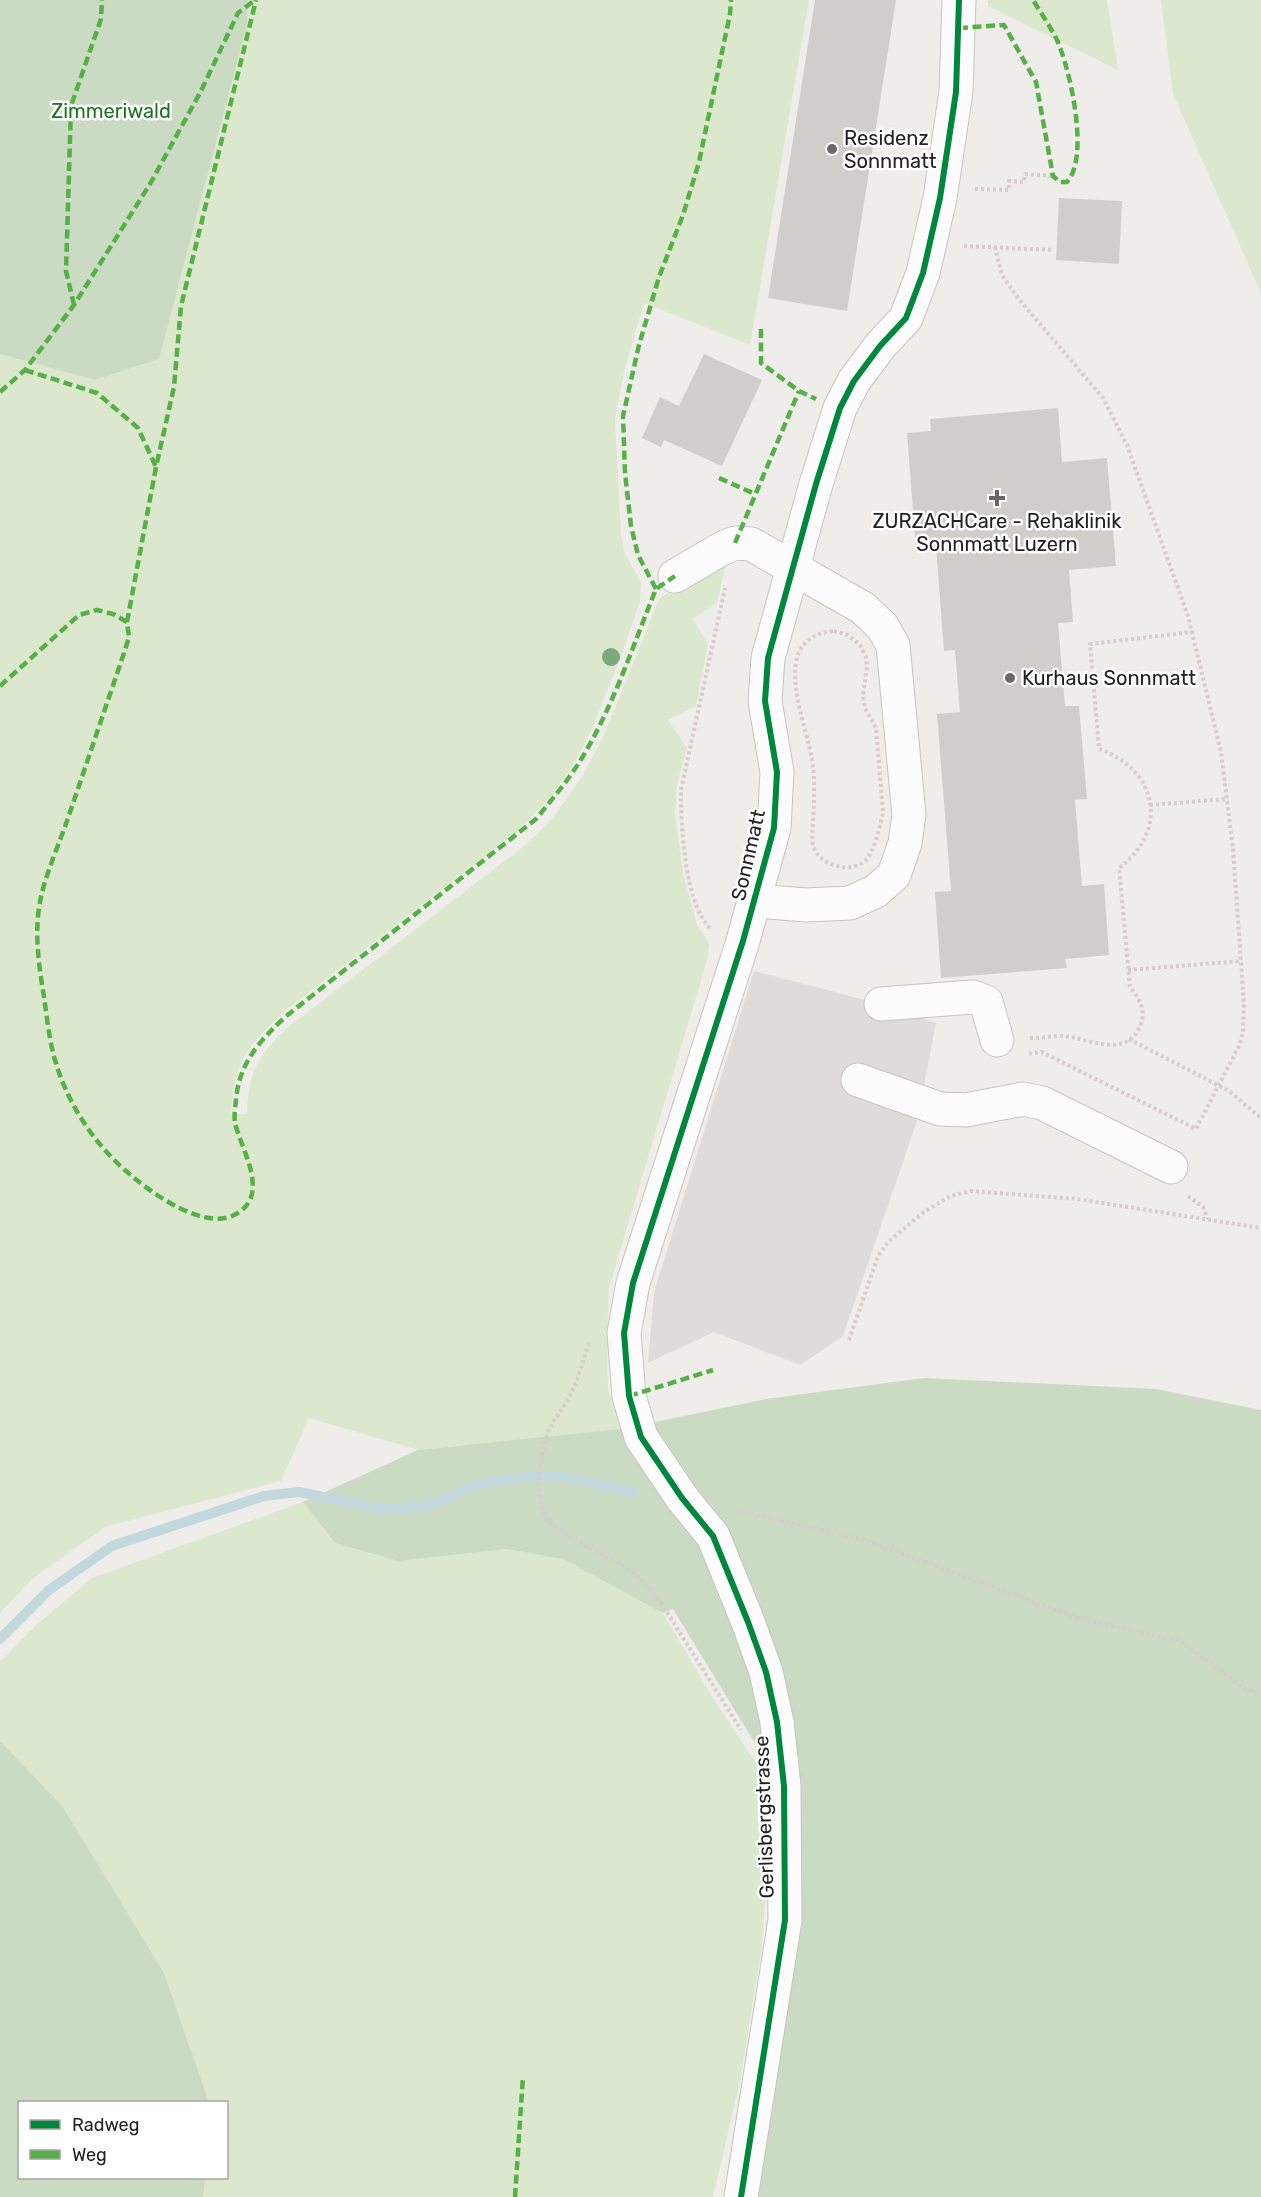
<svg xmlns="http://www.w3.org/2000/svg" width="1261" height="2197" font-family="Rubik,sans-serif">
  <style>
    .religious { fill: #dddcdb }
    .grass { fill: #dce8cd }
    .forest { fill: #cbdac3 }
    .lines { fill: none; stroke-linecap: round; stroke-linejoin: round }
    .stream { stroke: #c2d8dd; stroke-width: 10 }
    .building { fill: #d0cecb }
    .minor-casing { stroke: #c5c4c2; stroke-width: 35 }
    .path { stroke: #d6ccca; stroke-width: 4; stroke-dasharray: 3 3; stroke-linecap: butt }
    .minor { stroke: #fdfcfc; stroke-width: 33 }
    .quiet { stroke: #55b145; stroke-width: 4.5; stroke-dasharray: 9 4.5; stroke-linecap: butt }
    .cycleway-casing { stroke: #fff; stroke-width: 10 }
    .cycleway { stroke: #00873e; stroke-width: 6 }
    .tree { fill: #7aaa7b }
    .poi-dot { fill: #696867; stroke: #fff; stroke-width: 2 }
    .labels { text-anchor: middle; stroke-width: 5; stroke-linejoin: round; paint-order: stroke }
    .park-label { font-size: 20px; fill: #1a7321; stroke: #fff }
    .poi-label { font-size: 20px; fill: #212121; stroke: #fff; text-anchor: start }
    .street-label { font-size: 20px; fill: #212121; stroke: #fff }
  </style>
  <rect width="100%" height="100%" fill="#efedea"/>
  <polygon class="religious" points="754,971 881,1004 936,1023 917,1121 843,1336 800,1365 714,1332 648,1363 654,1292"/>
  <g class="grass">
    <path d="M248 0H809L750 345 644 303 624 372 615 419 621 535 625 554 641 582 640 601 622 654 591 731 575 761 553 794 517 832 286 1010C248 1046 234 1059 231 1114H247C248 1069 260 1053 292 1024L523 847 553 818 583 775 605 733 659 599 685 581 726 565 717 603 693 619 708 644 696 706 668 720 687 748 677 784 675 813 683 874 697 925 709 943 708 957 609 1288 607 1338 608 1392 629 1428 418 1450 309 1418 281 1481 105 1527 32 1579 0 1613V354L95 380 159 359 247 25Z"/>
    <polygon points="988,0 1107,0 1118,70 988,6"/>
    <polygon points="1161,0 1261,0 1261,293 1173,94"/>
    <polygon points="303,1502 335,1543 398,1561 507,1549 563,1559 663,1613 711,1695 756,1763 764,1789 765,1824 765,1904 761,1953 739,2086 713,2197 203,2197 205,2178 226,2178 226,2102 209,2102 164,1973 63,1807 0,1741 0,1662 35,1626 92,1578"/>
  </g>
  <g class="forest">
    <polygon points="0,0 248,0 247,25 159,359 95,380 0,354"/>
    <polygon points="924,1378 1156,1389 1261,1410 1261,2197 751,2197 800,1938 796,1760 657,1437 655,1422 766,1399"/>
    <polygon points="629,1428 718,1563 757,1680 768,1790 761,1753 673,1609 663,1613 563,1559 506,1549 398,1561 335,1543 303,1502 418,1450"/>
    <polygon points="0,1741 63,1807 164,1973 209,2102 20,2102 20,2178 205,2178 203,2197 0,2197"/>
  </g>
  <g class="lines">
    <polyline class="stream" points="0,1639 49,1590 112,1546 264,1496 299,1492 380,1509 429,1506 478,1484 531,1476 564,1477 634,1492"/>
  </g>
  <g class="building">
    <polygon points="815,0 896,0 847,311 768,298"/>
    <polygon points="1059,198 1122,201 1119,264 1056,260"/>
    <polygon points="704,354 762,380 722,466 664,440 661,447 642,438 660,397 679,406"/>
    <polygon points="1058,408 1062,462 1107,458 1116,566 1069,570 1073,622 1058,623 1065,706 1079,706 1087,799 1075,800 1082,886 1104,884 1109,955 1065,959 1067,968 941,978 935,892 951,891 937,714 960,712 955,650 944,651 936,547 916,549 907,433 931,431 930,419"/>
  </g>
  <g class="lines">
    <g class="minor-casing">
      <g id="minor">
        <polyline points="675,576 721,549 735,543 751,544 863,608 882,626 893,645 909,815 905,843 894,875 876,891 850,903 806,905 755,901"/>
        <polyline points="881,1004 973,997 986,1002 997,1040"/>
        <polyline points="858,1080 940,1109 966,1110 1023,1099 1042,1103 1171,1167"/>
        <polyline points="741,2197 785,1920 784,1786 777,1722 766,1672 748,1622 713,1536 682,1498 641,1437 629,1396 624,1333 633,1283 743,941 774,828 777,772 765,701 768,658 816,484 840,408 854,381 880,346 906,318 923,273 940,198 956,92 959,0"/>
      </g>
    </g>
    <g class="path">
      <polyline points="975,189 1009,190 1009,181 1024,182 1025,174 1053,176"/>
      <polyline points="964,246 1054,250"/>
      <polyline points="995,247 1002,275 1018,298 1103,398 1127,445 1188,616 1221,752 1233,849 1244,1004 1243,1033 1239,1046 1196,1129 1042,1052 1028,1054"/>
      <path d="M834 631 848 635 860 645 866 657 867 667 863 695 865 708 876 728 883 812C881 824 874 851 866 860 851 875 817 865 813 845 811 838 813 828 813 822 814 803 815 785 813 767 809 725 764 638 834 631Z"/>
      <polyline points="1150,805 1227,799"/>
      <path d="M710 928C684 902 681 825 681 790L725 588"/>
      <polyline points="1128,970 1242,961"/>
      <path d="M1030 1038C1041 1038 1052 1036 1063 1036 1090 1038 1126 1061 1141 1024 1146 1009 1139 998 1130 987L1119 868C1170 830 1157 769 1099 749L1090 644 1192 632"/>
      <polyline points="1129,1039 1229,1091 1261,1118"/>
      <polyline points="1188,1196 1203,1207 1208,1219"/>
      <polyline points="849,1340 878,1256 889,1241 924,1212 950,1196 971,1191 1077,1199 1261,1228"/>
      <path d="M589 1343C583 1359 580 1376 572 1391 567 1404 557 1414 551 1426 539 1452 529 1510 557 1529 582 1546 612 1556 636 1575 647 1584 655 1595 663 1606L741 1730"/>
      <polyline points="739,1511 862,1539 1078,1618 1180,1641 1245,1689 1261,1693"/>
    </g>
    <use href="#minor" class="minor"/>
    <g class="quiet">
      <path d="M959 28 1004 25 1036 82 1053 176 1060 182H1067C1090 157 1070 69 1057 40 1050 26 1041 13 1033 0"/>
      <polyline points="74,305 66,271 71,106 101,19 102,0"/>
      <polyline points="761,329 761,363 799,391 816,399"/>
      <polyline points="25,370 97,393 138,428 156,467"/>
      <polyline points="0,392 25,370 74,305 150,184 201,91 238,13 255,0"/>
      <polyline points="719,478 755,494"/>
      <polyline points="735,543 799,391"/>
      <polyline points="656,589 638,555 631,526 625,473 623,416 639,345 659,277 683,215 699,162 730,14 731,0"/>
      <polyline points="127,622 156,467 174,387 181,306 256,0"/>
      <path d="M0 686 79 615 97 610 113 614 127 622 129 637 124 653C105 709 86 765 67 821 58 847 45 875 40 902 34 934 39 966 44 997 47 1017 49 1040 55 1060 69 1108 98 1150 138 1181 159 1198 204 1228 232 1216 273 1198 242 1152 235 1123 234 1116 235 1107 236 1100 239 1063 259 1042 285 1017L536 819C554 797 572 776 586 751 615 701 634 643 656 589L675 576"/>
      <polyline points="629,1396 713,1370"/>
      <polyline points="515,2197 523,2076"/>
    </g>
    <g class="cycleway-casing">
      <polyline id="cycleway" points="741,2197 785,1920 784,1786 777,1722 766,1672 748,1622 713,1536 682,1498 641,1437 629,1396 624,1333 633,1283 743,941 774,828 777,772 765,701 768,658 816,484 840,408 854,381 880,346 906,318 923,273 940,198 956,92 959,0"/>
    </g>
    <use href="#cycleway" class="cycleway"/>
  </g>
  <circle class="tree" cx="611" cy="657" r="9"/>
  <g class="poi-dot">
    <circle cx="832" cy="149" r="6"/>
    <path d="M994 489h6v6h6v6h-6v6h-6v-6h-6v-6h6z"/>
    <circle cx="1010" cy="678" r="6"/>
  </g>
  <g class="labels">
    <g class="park-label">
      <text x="111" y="118">Zimmeriwald</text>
    </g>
    <g class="poi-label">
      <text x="844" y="145">Residenz<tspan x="844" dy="23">Sonnmatt</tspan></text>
      <text x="997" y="528" text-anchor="middle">ZURZACHCare - Rehaklinik<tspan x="997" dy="23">Sonnmatt Luzern</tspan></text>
      <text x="1022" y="685">Kurhaus Sonnmatt</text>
    </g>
    <g class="street-label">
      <text transform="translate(748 855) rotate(-77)" y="7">Sonnmatt</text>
      <text transform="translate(764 1817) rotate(-92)" y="7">Gerlisbergstrasse</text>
    </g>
  </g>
  <rect x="18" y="2101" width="210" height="78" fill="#ffffff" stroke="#a6a6a6" stroke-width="1.5"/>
  <rect x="30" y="2120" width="30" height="9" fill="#00873e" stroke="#a6a6a6" stroke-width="1.5"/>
  <text x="72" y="2131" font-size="18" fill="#212121">Radweg</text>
  <rect x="30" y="2150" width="30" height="9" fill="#55b145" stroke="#a6a6a6" stroke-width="1.5"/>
  <text x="72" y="2161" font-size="18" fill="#212121">Weg</text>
</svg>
